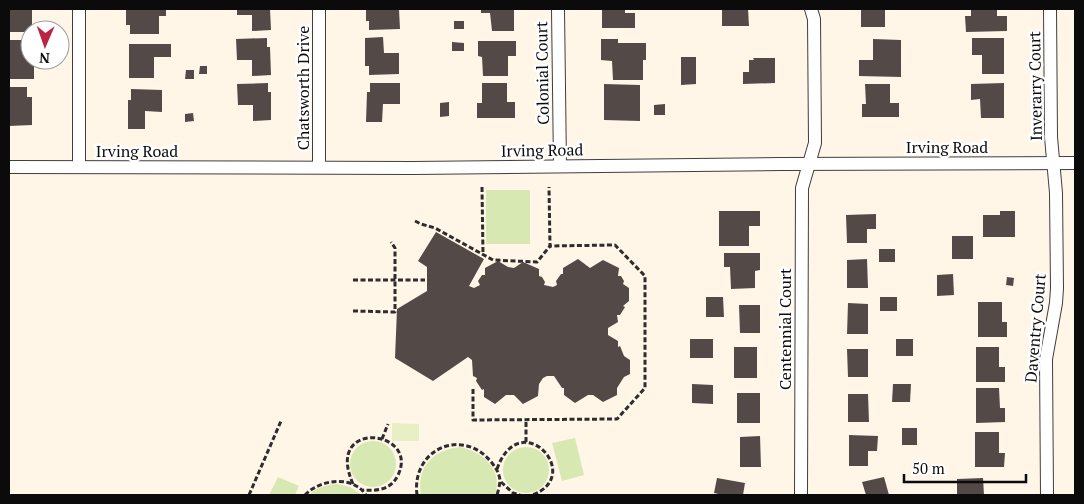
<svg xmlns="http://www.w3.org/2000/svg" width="1084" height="504" font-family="'PT Serif',serif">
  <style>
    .green { fill: #d8e8b3 }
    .pitch { fill: #e8efc5 }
    .building { fill: #534a47 }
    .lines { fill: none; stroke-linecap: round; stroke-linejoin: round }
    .minor-casing { stroke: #3e3e3e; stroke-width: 14 }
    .path { stroke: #2d2d2d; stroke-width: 3; stroke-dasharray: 5 2.5; stroke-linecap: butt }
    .minor { stroke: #fff; stroke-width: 12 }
    .labels { text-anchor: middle; stroke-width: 5; stroke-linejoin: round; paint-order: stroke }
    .street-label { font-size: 16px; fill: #0b0b0b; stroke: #fff }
  </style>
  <rect width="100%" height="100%" fill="#fff6e8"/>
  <g class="green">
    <rect x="486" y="190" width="44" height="54"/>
    <polygon points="575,438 584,475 562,481 552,443"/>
    <circle cx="373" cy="464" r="23"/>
    <circle cx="526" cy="470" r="23"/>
    <path d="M460 447C483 452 503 469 495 495H421C416 467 433 450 460 447Z"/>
    <polygon points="278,477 299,486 295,495 269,495"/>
    <path d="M337 484 350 487 362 495H309C317 487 326 485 337 484Z"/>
  </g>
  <polygon class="pitch" points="392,423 419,424 419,441 392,441"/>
  <g class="building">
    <polygon points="9,9 32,9 32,30 30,30 30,32 9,32"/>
    <polygon points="126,9 166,9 166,16 159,16 159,34 130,34 130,25 126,25"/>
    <polygon points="237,9 270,9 271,30 252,31 252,15 237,15"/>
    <polygon points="366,9 399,9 400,29 369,30 369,21 366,21"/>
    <polygon points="481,9 514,9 514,31 492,31 490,13 481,13"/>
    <polygon points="602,9 625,9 625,13 635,13 635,28 602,28"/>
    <polygon points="722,9 748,9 749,26 722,26"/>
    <rect x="861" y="9" width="24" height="18"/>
    <polygon points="971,9 997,9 997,16 1007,16 1007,31 966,32 965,16 971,16"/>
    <rect x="454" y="21" width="10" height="8"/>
    <polygon points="383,37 384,53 399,53 399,74 369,75 369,66 365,66 365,38"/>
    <polygon points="267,38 267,47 270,47 271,75 252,76 252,60 237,60 236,39"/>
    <polygon points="972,38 1004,38 1004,74 982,74 982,55 972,55"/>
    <polygon points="601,39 618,39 618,43 646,43 646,60 643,60 643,80 613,80 612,61 601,60"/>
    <polygon points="873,39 901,40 901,77 859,76 859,60 873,60"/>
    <polygon points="9,40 28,40 30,60 34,60 34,79 9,79"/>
    <polygon points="478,41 516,41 516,56 508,56 508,76 483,76 482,57 478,56"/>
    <polygon points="452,42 464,43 464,51 452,51"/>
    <polygon points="129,44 171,44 171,57 154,57 154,78 129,78"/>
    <polygon points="681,57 696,57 696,84 681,85"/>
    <polygon points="753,58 775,58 775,83 743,84 743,72 749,72 749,60 754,60"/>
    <polygon points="200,66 207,66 207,74 199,74"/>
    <polygon points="186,70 194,70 194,79 185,79"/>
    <polygon points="268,83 268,92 271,92 271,120 253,121 253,105 238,105 237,84"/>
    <polygon points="370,83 400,83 400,104 383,104 382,122 366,122 367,92 370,92"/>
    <polygon points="482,83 507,83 507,102 515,102 515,118 477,118 477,103 482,103"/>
    <polygon points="1004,83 1004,118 981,118 980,99 971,100 971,84"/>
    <polygon points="604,84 640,85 640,121 604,120"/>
    <polygon points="865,84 890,84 890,103 899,103 899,117 862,117 862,104 866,104"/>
    <polygon points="9,87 27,87 27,97 32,97 32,125 9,126"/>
    <polygon points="131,89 162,90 162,112 145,111 145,129 128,129 128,100 131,100"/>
    <polygon points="449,102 449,116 440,117 440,103"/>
    <polygon points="665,104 665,115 654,115 654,105"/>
    <polygon points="193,113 194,121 185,122 185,114"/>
    <polygon points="719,211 760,211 760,226 749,226 749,246 719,246"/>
    <polygon points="1000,211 1015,211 1015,237 983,237 983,215 1000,215"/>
    <polygon points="876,214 876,229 867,229 867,243 847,243 846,215"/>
    <polygon points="436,232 484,259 469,286 474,288 480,285 478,281 482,275 485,275 485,268 498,261 508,267 514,268 523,262 539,269 539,276 542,277 545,282 544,285 553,287 557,285 556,281 561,274 563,274 563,268 578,259 590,268 603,260 619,268 618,276 621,276 624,281 623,284 629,288 629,301 623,306 625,307 620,315 617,315 618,322 608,328 608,335 618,341 618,347 620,346 624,356 630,360 630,374 624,377 617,388 617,395 603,402 593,395 588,395 575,403 564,395 564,388 562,388 554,376 547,376 543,378 539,384 538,396 523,404 514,395 506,395 495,404 484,397 484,389 482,390 476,381 477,378 473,376 472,360 468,357 433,381 395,358 397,309 427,291 427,267 418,261"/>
    <rect x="952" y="236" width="21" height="23"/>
    <rect x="879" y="249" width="16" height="13"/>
    <polygon points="724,253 760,253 760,270 755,271 755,288 731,289 730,267 724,267"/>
    <polygon points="867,259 868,288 847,288 847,260"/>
    <polygon points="953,274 954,295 937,296 937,275"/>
    <polygon points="1007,277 1014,278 1013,286 1006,285"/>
    <polygon points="706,297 723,297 724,317 706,317"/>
    <rect x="880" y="297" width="17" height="14"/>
    <polygon points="978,302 1002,302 1002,322 1007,322 1007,337 978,337"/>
    <polygon points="848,303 868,304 868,334 847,334"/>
    <polygon points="739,305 760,305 760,333 740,333"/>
    <rect x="690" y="339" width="23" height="19"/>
    <rect x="896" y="339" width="17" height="17"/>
    <rect x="734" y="347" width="23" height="31"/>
    <polygon points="976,347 999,347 999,367 1005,367 1005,382 976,382"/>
    <polygon points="847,349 868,349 868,377 848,377"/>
    <polygon points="692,384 713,385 713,404 692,403"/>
    <polygon points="893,384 911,384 910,402 892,402"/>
    <polygon points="976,388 999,388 1000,408 1005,408 1005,422 976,423"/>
    <rect x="737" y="393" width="23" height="30"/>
    <polygon points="848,394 868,394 869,422 848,422"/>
    <rect x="902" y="428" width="15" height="17"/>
    <polygon points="975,432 999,432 999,453 1005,453 1004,467 975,467"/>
    <polygon points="849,435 878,436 877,451 868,451 868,466 849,466"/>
    <polygon points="760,436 761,467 740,467 740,437"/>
    <polygon points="884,477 889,495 866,495 862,482"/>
    <polygon points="717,478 745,483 743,495 723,495 714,493"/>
    <polygon points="983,478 984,495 957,495 957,479"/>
  </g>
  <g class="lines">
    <g class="minor-casing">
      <g id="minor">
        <polyline points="558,9 560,166"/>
        <polyline points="9,167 412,168 781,164 1075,163"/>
        <polyline points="79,167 79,9"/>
        <polyline points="319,167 319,9"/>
        <polyline points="801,495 802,188 815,143 814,19 811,9"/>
        <polyline points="1047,495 1046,359 1056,303 1057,288 1056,193 1051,137 1050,9"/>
      </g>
    </g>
    <g class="path">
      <polyline points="482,187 483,254"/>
      <polyline points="415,221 421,224 435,228 493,260 537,262 550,246"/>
      <polyline points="353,280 425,280"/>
      <polyline points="353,311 395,312 395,248 391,242"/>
      <polyline points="473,389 473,420 617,419 645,388 645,276 615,245 550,246 549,187"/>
      <polyline points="382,439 388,424"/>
      <polyline points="526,442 526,420"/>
      <path d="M497 469C520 404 586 476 532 495"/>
      <polyline points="501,482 513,493 520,495"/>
      <path d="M353 484C323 417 423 430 397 477 390 490 376 491 363 490"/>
      <polyline points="249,495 281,421"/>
      <path d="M305 495C320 479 353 475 366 495"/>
      <path d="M417 495C411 449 463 426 492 463 496 468 499 473 500 480 500 485 498 491 497 495"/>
    </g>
    <use href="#minor" class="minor"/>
  </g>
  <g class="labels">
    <g class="street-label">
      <text transform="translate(542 73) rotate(-91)" y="6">Colonial Court</text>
      <text transform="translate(1035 86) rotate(-91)" y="6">Inverarry Court</text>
      <text transform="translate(303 88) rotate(-90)" y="6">Chatsworth Drive</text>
      <text x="947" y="153">Irving Road</text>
      <text transform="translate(542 150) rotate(-1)" y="6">Irving Road</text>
      <text x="137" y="157">Irving Road</text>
      <text transform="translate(1035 328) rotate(-85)" y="6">Daventry Court</text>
      <text transform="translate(785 329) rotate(-90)" y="6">Centennial Court</text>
    </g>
  </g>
  <rect width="1084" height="504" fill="none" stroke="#0b0b0b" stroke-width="20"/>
  <g transform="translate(45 45) rotate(182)"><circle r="24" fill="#ffffff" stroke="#9d9d9d"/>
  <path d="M0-4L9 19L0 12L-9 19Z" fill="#b92447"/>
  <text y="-8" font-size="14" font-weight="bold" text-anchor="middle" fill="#0b0b0b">N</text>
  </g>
  <path d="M904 474v8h122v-8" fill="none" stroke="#0b0b0b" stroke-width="2.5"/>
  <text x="912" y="474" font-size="15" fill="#0b0b0b" stroke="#ffffff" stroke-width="4" paint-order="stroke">50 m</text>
</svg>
